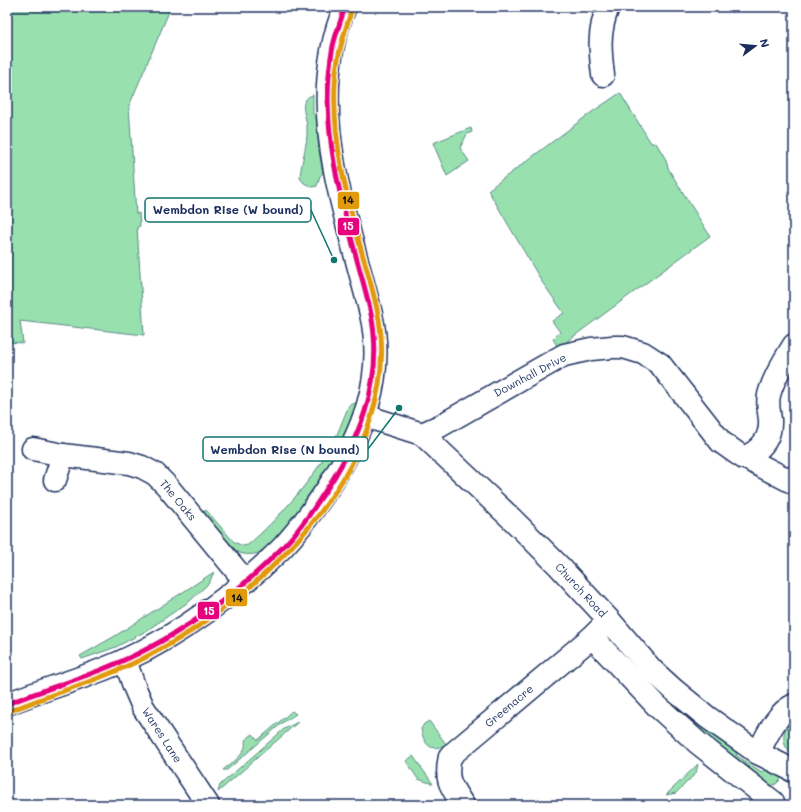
<svg xmlns="http://www.w3.org/2000/svg" width="801" height="812" font-family="Mali,sans-serif">
  <style>
    .green { fill: #98e1af; stroke: #5a8886 }
    .lines { fill: none; stroke-linecap: round; stroke-linejoin: round }
    .minor-casing { stroke: #1b2f5e; stroke-width: 25 }
    .major-casing { stroke: #1b2f5e; stroke-width: 25 }
    .minor { stroke: #fff; stroke-width: 22 }
    .major { stroke: #fff; stroke-width: 22 }
    .bus-1-casing { stroke: #fff; stroke-width: 8 }
    .bus-2-casing { stroke: #fff; stroke-width: 8 }
    .bus-1 { stroke: #e5007d; stroke-width: 5 }
    .bus-2 { stroke: #e19a09; stroke-width: 5 }
    .labels { text-anchor: middle; stroke-width: 3.5; stroke-linejoin: round; paint-order: stroke }
    .street-label { font-size: 11px; fill: #1b2f5e; stroke: #fff }
    .leader { fill: none; stroke: #0f766e; stroke-width: 1.5 }
    .callout-dot { fill: #0f766e; stroke: #fff; stroke-width: 1.5 }
    .callout { fill: #fff; stroke: #0f766e; stroke-width: 1.5 }
    .callout-label { font-size: 12px; text-anchor: middle; font-weight: bold; fill: #1b2f5e }
    .line-badge { stroke: #fff; stroke-width: 1.5 }
    .badge-label { font-size: 11px; text-anchor: middle; font-weight: bold; fill: #fff }
    .pale-badge-label { font-size: 11px; text-anchor: middle; font-weight: bold; fill: #111 }
  </style>
  <rect width="100%" height="100%" fill="#fff"/>
  <filter id="ink" filterUnits="userSpaceOnUse"><feTurbulence type="fractalNoise" baseFrequency=".025" numOctaves="2"/><feDisplacementMap in="SourceGraphic" scale="8" xChannelSelector="R" yChannelSelector="G"/><feConvolveMatrix kernelMatrix="1 2 1 2 8 2 1 2 1" color-interpolation-filters="sRGB"/></filter>
  <g filter="url(#ink)">
    <g class="green">
      <polygon points="7,7 171,7 129,106 136,214 139,213 140,226 137,227 144,335 20,321 23,343 7,342"/>
      <polygon points="620,93 651,143 656,143 665,158 669,170 710,236 570,339 559,349 553,339 560,332 552,321 564,313 542,282 488,190 592,112"/>
      <path d="M313 95V114L316 116 319 151 323 173 320 176 317 186 312 187 304 183 300 178C301 161 308 145 307 128 307 120 302 110 304 103 306 98 309 96 313 95Z"/>
      <polygon points="471,128 472,132 467,134 460,148 469,161 447,176 433,143"/>
      <path d="M359 402C350 422 342 444 331 463 318 486 280 542 258 553 253 555 245 555 240 553 227 547 210 525 201 514L206 510 234 542 243 546 248 545C280 517 309 484 331 447 338 434 343 419 349 405Z"/>
      <polygon points="214,572 209,583 190,601 146,631 116,647 82,659 80,656 115,636"/>
      <polygon points="620,650 734,746 737,756 762,772 769,767 794,780 794,787 782,778 776,784 769,786 700,736 620,653"/>
      <path d="M292 711 296 714 282 723 227 770H223C232 762 248 754 245 740L253 734 258 740Z"/>
      <path d="M794 714V756C778 745 783 727 794 714Z"/>
      <path d="M429 721 446 744C431 753 424 745 421 729L424 724Z"/>
      <polygon points="298,722 218,792 220,785 284,729"/>
      <polygon points="413,756 433,784 418,779 406,761"/>
      <polygon points="698,764 696,773 676,793 666,795"/>
    </g>
    <g class="lines">
      <g class="minor-casing">
        <g id="minor">
          <path d="M603 75C600 50 598 32 608 7"/>
          <polyline points="365,416 422,434 513,520 559,566 609,620 651,669 674,690 707,717 758,753 794,771"/>
          <polyline points="422,434 440,426 564,355 591,349 612,347 623,347 643,353 660,364 721,442 738,454 794,483"/>
          <polyline points="33,449 63,455 129,463 142,467 155,474 167,486 245,581"/>
          <path d="M744 458C761 450 771 439 770 420 769 411 767 403 769 395 773 379 785 359 794 345"/>
          <polyline points="55,480 63,455"/>
          <polyline points="592,637 657,706 698,743 773,802"/>
          <polyline points="125,660 134,686 143,707 208,805"/>
          <path d="M758 753C767 736 776 713 794 705"/>
          <path d="M463 805C450 785 445 780 450 756L592 637 609 620"/>
        </g>
      </g>
      <g class="major-casing">
        <path id="major" d="M7 704C46 688 87 678 125 660 180 635 239 591 282 548 299 530 314 509 328 488 362 434 386 379 371 314 347 215 303 107 345 7"/>
      </g>
      <use href="#minor" class="minor"/>
      <use href="#major" class="major"/>
      <g class="bus-1-casing">
        <path id="bus-1" d="M7 704C53 686 101 673 145 650 195 624 242 589 281 549 296 534 309 516 320 499 358 444 385 382 371 314 366 290 358 265 352 241 335 178 320 111 333 46 336 33 341 20 345 7"/>
      </g>
      <g class="bus-2-casing">
        <path id="bus-2" d="M10 711C56 692 104 679 148 656 265 596 406 458 378 314 374 294 368 273 362 253 347 198 332 141 335 84 336 58 344 34 352 9"/>
      </g>
      <use href="#bus-1" class="bus-1"/>
      <use href="#bus-2" class="bus-2"/>
    </g>
  </g>
  <g class="labels">
    <g class="street-label">
      <text transform="translate(530 375) rotate(-28)" y="4">Downhall Drive</text>
      <text transform="translate(178 500) rotate(50)" y="4">The Oaks</text>
      <text transform="translate(581 590) rotate(47)" y="4">Church Road</text>
      <text transform="translate(509 706) rotate(-40)" y="4">Greenacre</text>
      <text transform="translate(162 735) rotate(57)" y="4">Wares Lane</text>
    </g>
  </g>
  <path class="leader" d="M334 260L311 210M399 408L368 449"/>
  <g class="callout-dot">
    <circle cx="334" cy="260" r="4"/>
    <circle cx="399" cy="408" r="4"/>
  </g>
  <g class="callout">
    <rect x="145" y="198" width="166" height="24" rx="4"/>
    <rect x="203" y="437" width="165" height="24" rx="4"/>
  </g>
  <g class="callout-label">
    <text x="228" y="214">Wembdon Rise (W bound)</text>
    <text x="285" y="454">Wembdon Rise (N bound)</text>
  </g>
  <g class="line-badge">
    <rect x="337" y="191" width="23" height="19" rx="4" fill="#e19a09"/>
    <rect x="337" y="217" width="23" height="19" rx="4" fill="#e5007d"/>
    <rect x="225" y="588" width="23" height="19" rx="4" fill="#e19a09"/>
    <rect x="197" y="601" width="23" height="19" rx="4" fill="#e5007d"/>
  </g>
  <g class="badge-label">
    <text x="348" y="230">15</text>
    <text x="209" y="615">15</text>
  </g>
  <g class="pale-badge-label">
    <text x="348" y="204">14</text>
    <text x="237" y="602">14</text>
  </g>
  <rect width="801" height="812" fill="none" stroke="#fff" stroke-width="24"/>
  <rect x="12" y="12" width="777" height="788" fill="none" stroke="#1b2f5e" stroke-width="1.5" filter="url(#ink)"/>
  <g transform="translate(755 46) rotate(74)" stroke="#ffffff" stroke-width="3" paint-order="stroke">
  <path d="M0-3L7 15L0 10L-7 15Z" fill="#1b2f5e"/>
  <text y="-6" font-size="11" font-weight="bold" text-anchor="middle" fill="#1b2f5e">N</text>
  </g>
</svg>
